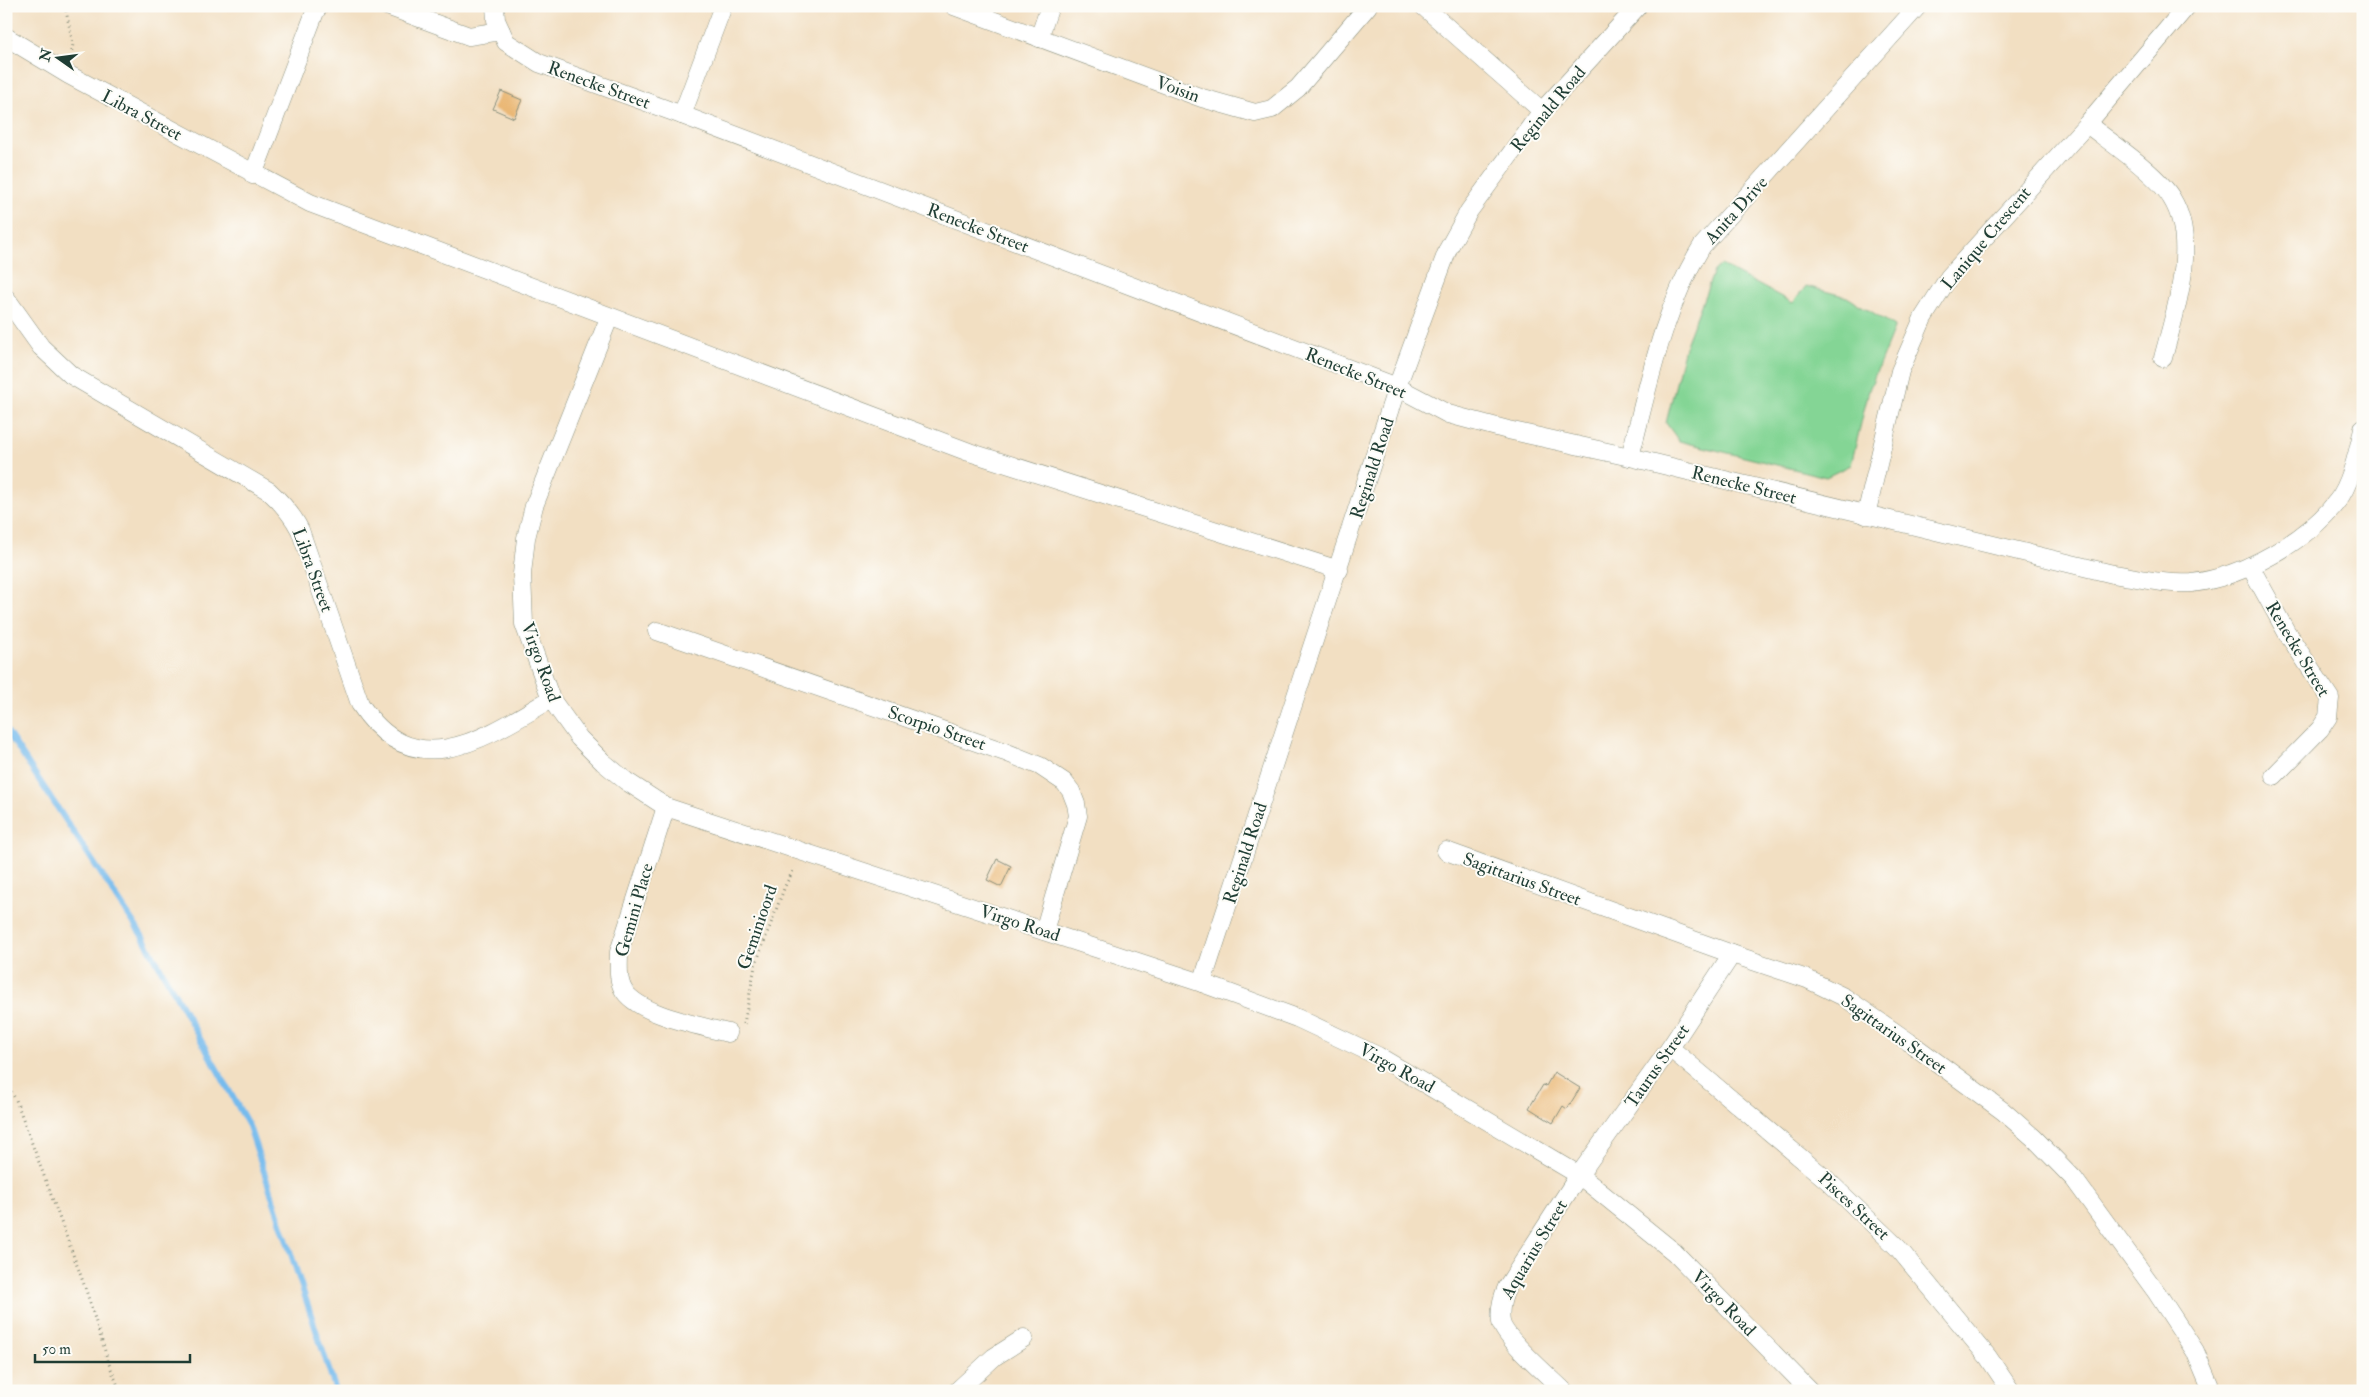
<svg xmlns="http://www.w3.org/2000/svg" width="2369" height="1397" font-family="'IM FELL Double Pica',serif">
  <style>
    .green { fill: #84d595; stroke: #528964 }
    .lines { fill: none; stroke-linecap: round; stroke-linejoin: round }
    .stream { stroke: #76bbed; stroke-width: 6 }
    .building { fill: #eab876 }
    .minor-casing { stroke: #888e7b; stroke-width: 19 }
    .path { stroke: #888e7b; stroke-width: 3; stroke-dasharray: 1 4; stroke-linecap: butt }
    .minor { stroke: #fff; stroke-width: 18 }
    .labels { text-anchor: middle; stroke-width: 4; stroke-linejoin: round; paint-order: stroke }
    .street-label { font-size: 18px; fill: #1f3d34; stroke: #fdfcf7 }
  </style>
  <rect width="100%" height="100%" fill="#fdfcf7"/>
  <filter id="ink" filterUnits="userSpaceOnUse"><feTurbulence type="fractalNoise" baseFrequency=".02" numOctaves="2"/><feDisplacementMap in="SourceGraphic" scale="10" xChannelSelector="R" yChannelSelector="G"/><feConvolveMatrix kernelMatrix="1 2 1 2 8 2 1 2 1" color-interpolation-filters="sRGB"/></filter>
  <filter id="wash" filterUnits="userSpaceOnUse"><feTurbulence type="fractalNoise" baseFrequency=".0096" numOctaves="4" result="noise"/><feDisplacementMap in="SourceGraphic" scale="20" xChannelSelector="R" yChannelSelector="G"/><feGaussianBlur stdDeviation="1.12" result="paint"/><feColorMatrix in="noise" values="0 0 0 0 0 0 0 0 0 0 0 0 0 0 0 0 0 1.4 0 .05"/><feComposite in="paint" operator="in"/></filter>
  <g filter="url(#wash)">
    <rect width="100%" height="100%" fill="#f2dfc2"/>
    <polygon class="green" points="1721,265 1793,303 1806,286 1847,297 1895,326 1869,390 1851,465 1826,477 1679,441 1666,423 1685,347 1714,271"/>
    <g class="lines">
      <polyline class="stream" points="6,730 143,937 249,1126 336,1391"/>
    </g>
    <g id="blocks">
      <g class="building">
        <polygon points="501,91 522,100 514,118 493,109"/>
        <polygon points="997,859 1011,866 1001,887 987,880"/>
        <polygon points="1554,1072 1580,1088 1567,1109 1563,1106 1553,1123 1529,1108 1543,1085 1546,1086"/>
      </g>
    </g>
  </g>
  <g filter="url(#ink)">
    <use href="#blocks" fill-opacity="0" stroke="#888e7b" stroke-width="1"/>
    <g class="lines">
      <g class="minor-casing">
        <g id="minor">
          <polyline points="387,6 469,36 501,31"/>
          <path d="M495 6 496 20 506 42 539 63 682 115 1397 387 1448 414 1508 430 1630 457 2113 574C2139 578 2166 585 2192 583 2243 577 2307 541 2338 500 2351 483 2359 448 2363 428"/>
          <polyline points="954,6 1202,98 1255,113 1272,109 1298,88 1368,6"/>
          <polyline points="1423,6 1542,111"/>
          <polyline points="6,37 69,75 310,203 969,452 1339,570"/>
          <polyline points="1039,38 1050,6"/>
          <polyline points="682,115 723,6"/>
          <path d="M2087 124C2110 142 2159 175 2172 199 2199 243 2175 312 2163 358"/>
          <polyline points="253,175 315,12 319,6"/>
          <path d="M6 298 41 347 71 375 269 491C282 503 292 514 300 530L360 704C414 788 487 737 551 699"/>
          <polyline points="609,318 534,506 526,538 522,574 524,624 551,699 579,738 603,762 626,781 666,807 1202,983 1297,1018 1378,1056 1579,1175 1674,1252 1810,1391"/>
          <path d="M1630 457C1649 384 1662 311 1702 246L1918 6"/>
          <polyline points="1866,515 1900,371 1923,318 1949,277 2087,124 2187,6"/>
          <polyline points="2250,566 2287,633 2330,698 2328,717 2320,729 2274,776"/>
          <polyline points="657,631 1005,752 1040,766 1064,782 1071,791 1076,804 1078,816 1044,931"/>
          <path d="M666 807 619 952C619 965 617 980 624 991 642 1016 699 1025 728 1033"/>
          <polyline points="1446,851 1732,954 1807,979 1844,997 1909,1042 2003,1111 2034,1138 2074,1179 2157,1293 2195,1351 2212,1391"/>
          <polyline points="1202,983 1397,387 1448,249 1469,211 1542,111 1638,6"/>
          <polyline points="1670,1048 1827,1180 1898,1248 1988,1357 2011,1391"/>
          <polyline points="957,1391 994,1357 1024,1338"/>
          <path d="M1564 1391C1550 1377 1504 1338 1501 1322 1499 1309 1502 1298 1507 1287L1579 1175 1670 1048 1732 954"/>
        </g>
      </g>
      <g class="path">
        <polyline points="65,6 73,44 71,55"/>
        <polyline points="744,1024 755,966 785,886 794,869"/>
        <polyline points="6,1083 16,1100 85,1287 109,1364 120,1391"/>
      </g>
      <use href="#minor" class="minor"/>
    </g>
  </g>
  <g class="labels">
    <g class="street-label">
      <text transform="translate(599 85) rotate(20)" y="6">Renecke Street</text>
      <text transform="translate(1178 89) rotate(20)" y="6">Voisin</text>
      <text transform="translate(1548 109) rotate(-50)" y="6">Reginald Road</text>
      <text transform="translate(142 115) rotate(28)" y="6">Libra Street</text>
      <text transform="translate(1736 210) rotate(-48)" y="6">Anita Drive</text>
      <text transform="translate(978 228) rotate(21)" y="6">Renecke Street</text>
      <text transform="translate(1986 238) rotate(-50)" y="6">Lanique Crescent</text>
      <text transform="translate(1356 373) rotate(22)" y="6">Renecke Street</text>
      <text transform="translate(1372 468) rotate(-72)" y="6">Reginald Road</text>
      <text transform="translate(1744 485) rotate(14)" y="6">Renecke Street</text>
      <text transform="translate(313 570) rotate(70)" y="6">Libra Street</text>
      <text transform="translate(2298 649) rotate(59)" y="6">Renecke Street</text>
      <text transform="translate(541 662) rotate(70)" y="6">Virgo Road</text>
      <text transform="translate(937 728) rotate(19)" y="6">Scorpio Street</text>
      <text transform="translate(1245 853) rotate(-72)" y="6">Reginald Road</text>
      <text transform="translate(1522 879) rotate(20)" y="6">Sagittarius Street</text>
      <text transform="translate(634 910) rotate(-74)" y="6">Gemini Place</text>
      <text transform="translate(1020 923) rotate(18)" y="6">Virgo Road</text>
      <text transform="translate(757 927) rotate(-71)" y="6">Geminioord</text>
      <text transform="translate(1894 1034) rotate(35)" y="6">Sagittarius Street</text>
      <text transform="translate(1657 1066) rotate(-55)" y="6">Taurus Street</text>
      <text transform="translate(1397 1068) rotate(29)" y="6">Virgo Road</text>
      <text transform="translate(1854 1206) rotate(43)" y="6">Pisces Street</text>
      <text transform="translate(1534 1249) rotate(-59)" y="6">Aquarius Street</text>
      <text transform="translate(1724 1303) rotate(46)" y="6">Virgo Road</text>
    </g>
  </g>
  <rect width="2369" height="1397" fill="none" stroke="#fdfcf7" stroke-width="25"/>
  <g transform="translate(58 58) rotate(284)" stroke="#fdfcf7" stroke-width="4" paint-order="stroke">
  <path d="M0-4L9 19L0 12L-9 19Z" fill="#1f3d34"/>
  <text y="-8" font-size="14" font-weight="bold" text-anchor="middle" fill="#1f3d34">N</text>
  </g>
  <path d="M35 1354v8h155v-8" fill="none" stroke="#1f3d34" stroke-width="2.5"/>
  <text x="42" y="1354" font-size="15" fill="#1f3d34" stroke="#fdfcf7" stroke-width="4" paint-order="stroke">50 m</text>
</svg>
